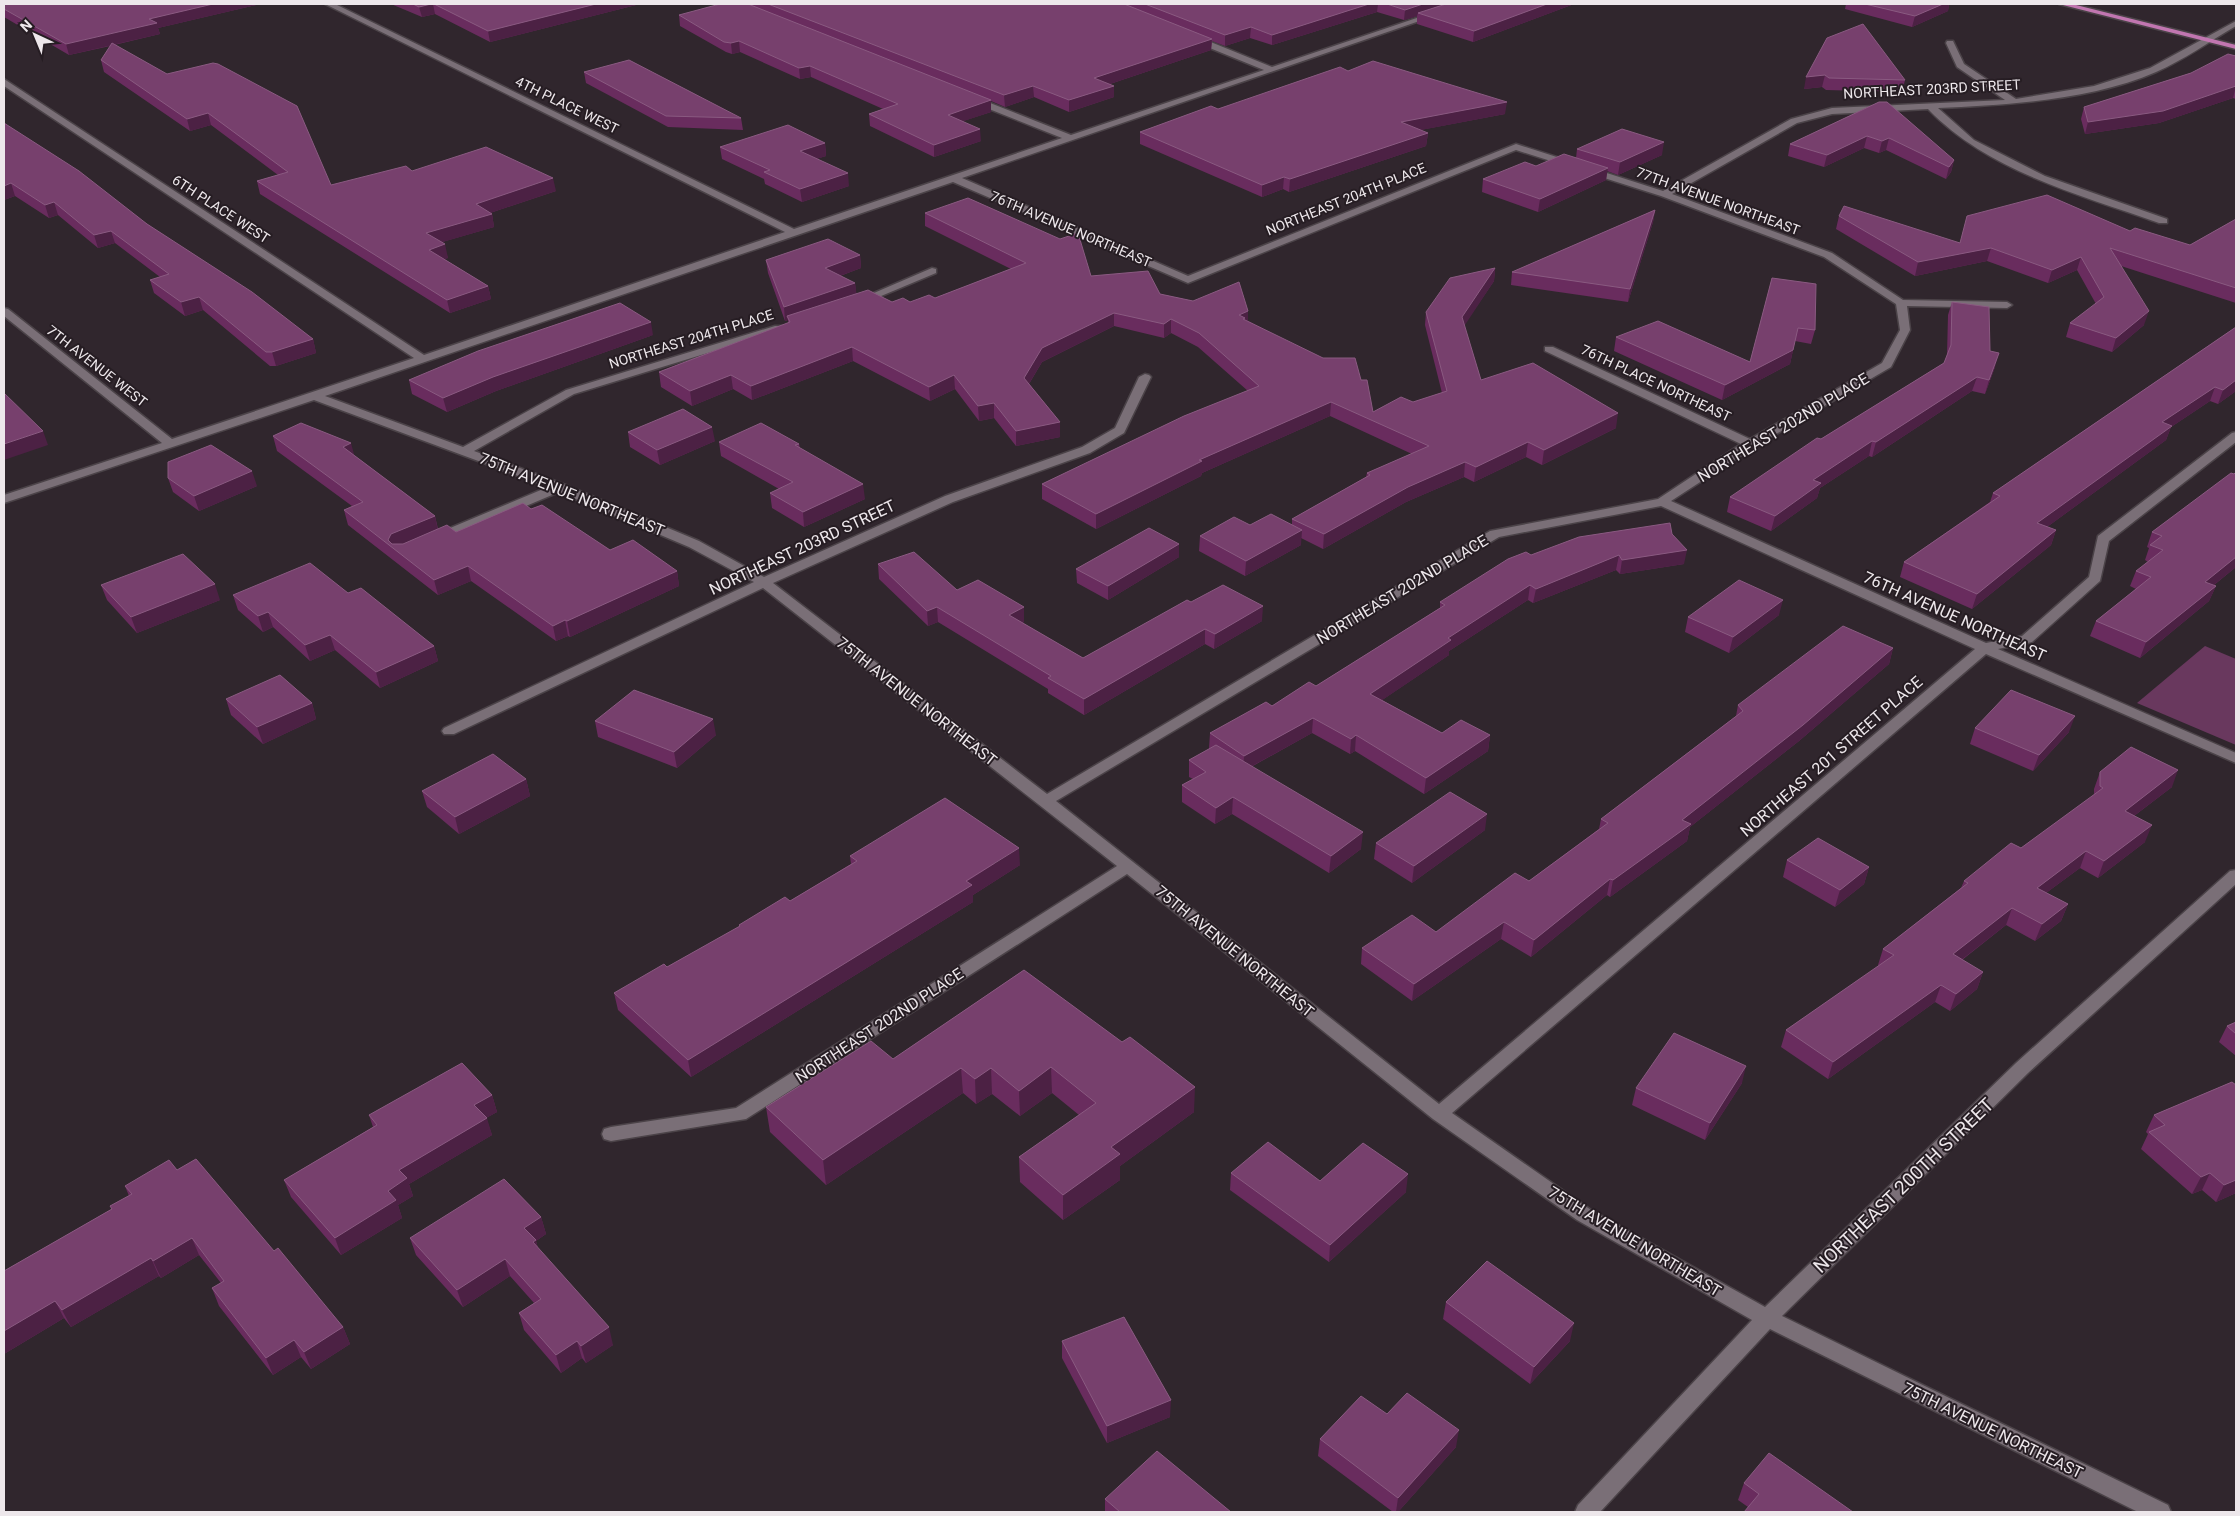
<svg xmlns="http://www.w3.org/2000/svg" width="2240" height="1516" font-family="Roboto,sans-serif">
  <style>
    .green { fill: #69385e }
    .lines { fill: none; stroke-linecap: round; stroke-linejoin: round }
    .minor-casing { stroke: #4b4348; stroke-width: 3 }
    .major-casing { stroke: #4b4348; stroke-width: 3 }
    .minor { fill: #7a6f77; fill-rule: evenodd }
    .major { fill: #c176b0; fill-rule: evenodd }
    .wall { fill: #692c5e }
    .shaded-wall { fill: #4c2144 }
    .building { fill: #77406d; stroke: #8a5a81 }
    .labels { text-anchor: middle; stroke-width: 4; stroke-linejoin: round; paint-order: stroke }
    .far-street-label { font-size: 14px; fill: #ede7eb; stroke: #261d23 }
    .street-label { font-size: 16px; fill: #ede7eb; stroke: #261d23 }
    .near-street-label { font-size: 19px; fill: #ede7eb; stroke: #261d23 }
  </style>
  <rect width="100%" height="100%" fill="#30262d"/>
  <polygon class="green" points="2205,646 2236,659 2236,745 2137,703"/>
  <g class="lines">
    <g class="minor-casing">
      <g id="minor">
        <path d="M325 4H335L794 229 1062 138 969 101V97H975L1071 135 1264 70 1190 40V36H1196L1272 67 1458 4H1469L962 178 1188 276 1516 144 1663 191 1791 119 1832 108 2005 100 1957 67 1946 43 1947 41H1953L1964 64 2016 99 2094 86 2150 68 2236 21V26C2210 41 2184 60 2156 72 2092 100 2007 105 1938 108L1974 140 2045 176 2167 219V223H2159C2079 194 1989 172 1928 109L1832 114 1797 123 1672 194 1832 253 1903 300 2007 302 2012 305 2007 308 1907 306 1910 330 1891 367 1754 447 1671 501 1986 643 2022 636 2089 577 2098 536 2232 433 2236 432V442L2109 541 2100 581 2032 642 1998 649 2236 753V763L1986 654 1452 1113 1591 1210 1765 1307 2016 1063 2230 871 2236 870V884L2028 1073 1782 1316 2168 1505 2171 1512H2138L1770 1329 1600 1512H1575L1578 1505 1752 1320 1577 1220 1433 1119 1127 874 746 1119 611 1141 604 1139 602 1134 604 1129 611 1127 736 1108 1117 866 763 588 454 734H444L442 731 444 728 754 582 689 547 559 492 441 542H431L430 539 431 536 548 487 314 400 4 503V495L162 443 4 316V308L8 309 172 439 414 358 4 86V79L424 355 785 232ZM1516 150 1661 196 1824 257 1896 304 1900 330 1882 363 1750 439 1553 347H1545V351L1741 444 1658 499 1490 531 1047 794 773 583 953 502 1090 453 1124 433 1151 377 1149 375 1145 374 1139 377 1115 428 1082 447 945 496 764 577 699 541 563 484 474 451 574 394 783 330V326H775L566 390 463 447 325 396 953 182 1188 283ZM1661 506 1975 649 1439 1104 1056 801 1499 537Z"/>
        <polygon points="932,268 936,269 936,273 862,304 858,305 853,302"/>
      </g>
    </g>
    <g class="major-casing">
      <polygon id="major" points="2059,4 2072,4 2236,45 2236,49"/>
    </g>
    <use href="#minor" class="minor"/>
    <use href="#major" class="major"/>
  </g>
  <g class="wall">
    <polygon points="4,4 260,4 158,28 160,34 114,45 331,185 412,171 556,191 490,213 492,214 494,227 442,242 448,258 444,259 488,286 491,299 450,313 260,194 257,181 278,175 211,125 190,131 104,72 101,60 110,46 69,55 4,17"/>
    <polygon points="391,4 640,4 490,42 435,14 422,17"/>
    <polygon points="750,4 1574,4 1473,42 1417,24 1417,16 1404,20 1377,12 1272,45 1250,38 1225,46 1212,41 1211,50 1110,84 1114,97 1069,112 1034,97 1005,107 991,101 991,112 963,121 981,141 934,157 870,126 869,114 883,109 811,77 800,79 740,52 732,54 726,52 680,26 679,15 750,5"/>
    <polygon points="1846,4 1949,4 1948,11 1912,27 1845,9"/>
    <polygon points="1827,38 1905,80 1902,92 1826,90 1822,87 1804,89"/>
    <polygon points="2236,56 2236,99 2233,98 2159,123 2085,134 2081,119 2084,107 2191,73"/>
    <polygon points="1348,71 1505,114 1420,130 1428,133 1426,146 1289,192 1283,189 1262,197 1140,144 1140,132"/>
    <polygon points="584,72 741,118 743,130 668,127 586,83"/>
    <polygon points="1879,102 1954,160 1951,172 1946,179 1886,150 1879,153 1864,148 1824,167 1788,156 1790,144"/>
    <polygon points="4,123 147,224 313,339 316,353 276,366 270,366 203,310 185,316 154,293 150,280 160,277 115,243 98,248 58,215 49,218 15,196 4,200"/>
    <polygon points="825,143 826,156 816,159 849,186 802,202 765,184 764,179 722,159 720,147"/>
    <polygon points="1577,149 1662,155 1618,175 1607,171 1606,180 1538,212 1482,192 1483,179 1536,166 1576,158"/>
    <polygon points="1655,210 1653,222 1628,302 1511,285 1512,272"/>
    <polygon points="925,213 1091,276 1160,294 1193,301 1248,311 1248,321 1361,380 1373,412 1413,402 1442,393 1425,325 1426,312 1495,268 1494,281 1464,325 1481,380 1616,428 1542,465 1526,457 1474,482 1464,477 1406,502 1323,549 1301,538 1301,545 1245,576 1199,551 1200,536 1250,525 1292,525 1292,519 1366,477 1367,473 1412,454 1330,416 1202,473 1201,476 1096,529 1042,499 1042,484 1248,391 1198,347 1171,333 1164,338 1114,326 1042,362 1029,384 1060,422 1060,437 1016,446 994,418 979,421 955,389 930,401 853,361 752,400 733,389 692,406 661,387 659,372 788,323 788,320 785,321 768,273 766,260 860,255 861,268 840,276 855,283 856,293 892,302 910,302 935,298 1011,269 925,226"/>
    <polygon points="1839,216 1960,243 2130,231 2190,245 2236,219 2236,303 2121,266 2144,325 2112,352 2066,337 2070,323 2096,304 2077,270 2048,283 1987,261 1915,276 1836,229"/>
    <polygon points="1772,278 1815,330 1811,344 1795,341 1790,364 1722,400 1614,351 1616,337 1750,362"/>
    <polygon points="1952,302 1990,351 1995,367 1985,394 1972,391 1872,457 1869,456 1820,488 1817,498 1771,531 1727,512 1730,497 1821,439 1944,363 1947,355 1948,315"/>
    <polygon points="2236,327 2236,391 2218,404 2210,401 2171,427 2166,440 2047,527 2056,530 2051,545 1972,609 1900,577 1904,562 1990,502 1993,493"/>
    <polygon points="653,335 496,391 447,412 412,394 409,380"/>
    <polygon points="628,432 715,441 660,465 630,447"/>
    <polygon points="273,436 355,456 435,516 438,529 456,532 531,509 610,550 677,571 679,586 570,637 568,636 556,641 471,581 438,595 348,525 344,510 352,506 277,451"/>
    <polygon points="719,442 799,444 800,448 865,499 804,527 772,508 770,493 779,489 721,456"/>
    <polygon points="2236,472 2236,567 2214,585 2216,586 2209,601 2140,658 2090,636 2096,621 2136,589 2130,586 2136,571 2148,562 2145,560 2149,548 2147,547 2152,532"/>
    <polygon points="168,478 257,486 199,511 173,492"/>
    <polygon points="1672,534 1684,564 1620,574 1616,570 1533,603 1528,600 1449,651 1449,655 1382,700 1442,733 1490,735 1488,751 1424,794 1355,751 1350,754 1312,733 1251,767 1361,849 1329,873 1232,814 1215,824 1182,802 1182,785 1193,779 1189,777 1189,760 1210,749 1209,748 1210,733 1316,686 1440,608 1440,602 1531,555"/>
    <polygon points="1179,544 1179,557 1108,600 1077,583 1076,569"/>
    <polygon points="878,564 957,590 1024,622 1022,623 1083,658 1191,602 1262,621 1214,649 1205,644 1084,715 1048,693 1048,689 938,622 928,626 879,579"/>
    <polygon points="101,585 220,600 137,633 107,600"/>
    <polygon points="348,593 434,646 438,661 380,688 335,650 310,661 273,627 263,632 238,610 233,595"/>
    <polygon points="1779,615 1729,653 1685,632 1688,617"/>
    <polygon points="1893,648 1889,664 1799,741 1690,827 1687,841 1610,897 1607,895 1531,957 1501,939 1412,1001 1361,964 1362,948 1436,932 1529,881 1599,829 1601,819 1736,716 1738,705"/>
    <polygon points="226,699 312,703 316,719 263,744 231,715"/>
    <polygon points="595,721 716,735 677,768 598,737"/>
    <polygon points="1975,728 2069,732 2033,771 1970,744"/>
    <polygon points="2100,772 2172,787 2134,816 2145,842 2098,878 2080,868 2046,893 2068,904 2061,921 2035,941 2006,925 1962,960 1983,972 1977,989 1950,1011 1935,1002 1828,1079 1781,1047 1786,1030 1879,966 1878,965 1883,949 1961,888 1964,881 2021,848 2094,795 2094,789"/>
    <polygon points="526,779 530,796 459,834 427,807 422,791"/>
    <polygon points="1485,830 1412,883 1374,859 1376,843"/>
    <polygon points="850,856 1020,865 973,895 973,902 691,1077 618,1010 614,993 667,967 739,927 739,925 790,901 851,864"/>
    <polygon points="1787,860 1869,867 1864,884 1835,907 1783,877"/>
    <polygon points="1024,970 1194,1112 1120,1166 1120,1180 1063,1220 1020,1182 1019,1157 1079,1115 1052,1093 1020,1116 992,1094 976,1104 963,1093 826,1185 770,1132 766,1107 893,1059"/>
    <polygon points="2236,1022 2236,1056 2219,1042 2227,1026"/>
    <polygon points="2232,1082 2236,1193 2216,1202 2202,1190 2192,1194 2141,1149 2148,1134 2146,1132 2154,1115"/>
    <polygon points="1742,1083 1705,1140 1632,1105 1636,1088"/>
    <polygon points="492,1095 497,1112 486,1118 492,1135 409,1184 413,1196 398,1205 402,1218 341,1255 291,1197 284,1180 373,1127 369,1115"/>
    <polygon points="177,1170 274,1251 343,1327 350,1344 311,1369 301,1357 273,1375 219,1306 212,1288 221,1283 199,1255 161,1278 159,1276 71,1327 64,1318 4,1354 4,1271 112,1209 110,1206 129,1196 125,1186"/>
    <polygon points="1231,1173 1406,1192 1329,1262 1230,1190"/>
    <polygon points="541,1217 546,1234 536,1241 538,1248 613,1345 586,1363 582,1358 561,1373 524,1330 519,1313 534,1303 510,1276 463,1307 416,1255 410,1238"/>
    <polygon points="1446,1302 1570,1341 1530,1384 1443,1319"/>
    <polygon points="1062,1341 1170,1417 1107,1443 1062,1358"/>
    <polygon points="1387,1414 1456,1447 1398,1512 1393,1512 1318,1456 1320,1439"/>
    <polygon points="1744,1483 1853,1512 1748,1507 1738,1500"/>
    <polygon points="1105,1499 1231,1512 1105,1512"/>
  </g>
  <g class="shaded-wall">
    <polygon points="213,4 260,4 158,28 160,34 69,55 66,44 149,19"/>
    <polygon points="431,4 433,4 435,14 422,17 419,7"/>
    <polygon points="596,4 640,4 490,42 488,31"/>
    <polygon points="1369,4 1378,4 1377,12 1272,45 1272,35"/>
    <polygon points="1423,4 1453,4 1418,13 1417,16 1404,20 1405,10"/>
    <polygon points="1547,4 1574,4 1473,42 1474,31"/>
    <polygon points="1943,4 1949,4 1948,11 1912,27 1915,16"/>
    <polygon points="1251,27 1250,38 1225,46 1225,35"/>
    <polygon points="1212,39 1211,50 1095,89 1094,78"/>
    <polygon points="739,41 740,52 732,54 731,43"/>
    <polygon points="810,66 811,77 800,79 799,68"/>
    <polygon points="1825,75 1822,87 1804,89 1806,77"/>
    <polygon points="1033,86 1034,97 1005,107 1004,95"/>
    <polygon points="1114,86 1114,97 1069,112 1069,100"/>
    <polygon points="2236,86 2233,98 2159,123 2085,134 2088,122"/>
    <polygon points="991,100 991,112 949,126 948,115"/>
    <polygon points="1507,102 1505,114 1400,134 1401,122"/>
    <polygon points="208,113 211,125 190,131 187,119"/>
    <polygon points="980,129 981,141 934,157 934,145"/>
    <polygon points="1428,133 1426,146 1289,192 1290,179"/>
    <polygon points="1867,136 1864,148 1824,167 1827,155"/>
    <polygon points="1889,138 1886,150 1879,153 1882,141"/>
    <polygon points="1664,142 1662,155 1618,175 1620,162"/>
    <polygon points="825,143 826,156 801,164 800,151"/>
    <polygon points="1954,160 1951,172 1946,179 1949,167"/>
    <polygon points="1608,168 1606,180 1538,212 1540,199"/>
    <polygon points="848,173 849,186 802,202 800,189"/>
    <polygon points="1284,177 1283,189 1262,197 1262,185"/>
    <polygon points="553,178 556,191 478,217 476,204"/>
    <polygon points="11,183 15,196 4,200 4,186"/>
    <polygon points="54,202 58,215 49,218 45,205"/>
    <polygon points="1655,210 1653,222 1628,302 1630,289"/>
    <polygon points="492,214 494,227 429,246 426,233"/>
    <polygon points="111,231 115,243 98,248 94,235"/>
    <polygon points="445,244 448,258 432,263 429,250"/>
    <polygon points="1991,248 1987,261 1915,276 1918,262"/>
    <polygon points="860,255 861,268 826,281 825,268"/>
    <polygon points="2081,257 2077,270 2048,283 2052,270"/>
    <polygon points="1495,268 1494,281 1461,331 1462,317"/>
    <polygon points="855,283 857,297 787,316 788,320 785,321 784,307"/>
    <polygon points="488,286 491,299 450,313 447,300"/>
    <polygon points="199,297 203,310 185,316 181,302"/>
    <polygon points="1248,311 1248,325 1239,315"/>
    <polygon points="2149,311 2144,325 2112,352 2116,338"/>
    <polygon points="1114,313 1114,326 1042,362 1024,392 1024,378 1042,348"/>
    <polygon points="1171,319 1171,333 1164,338 1164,324"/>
    <polygon points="651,322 653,335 496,391 447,412 443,398 493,377"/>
    <polygon points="313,339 316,353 276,366 272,352"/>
    <polygon points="852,347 853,361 752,400 751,386"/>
    <polygon points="1793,350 1790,364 1722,400 1725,385"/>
    <polygon points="1999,353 1995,367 1985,394 1989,380"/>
    <polygon points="731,375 733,389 692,406 690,391"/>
    <polygon points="954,375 955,389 930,401 929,387"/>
    <polygon points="1977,377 1972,391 1872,457 1876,442"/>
    <polygon points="2236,380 2236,391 2218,404 2223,390"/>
    <polygon points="2215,387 2210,401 2171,427 2166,440 2032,538 2037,523 2162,422"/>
    <polygon points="1331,402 1330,416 1202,473 1201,476 1096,529 1096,514 1199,460"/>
    <polygon points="994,403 994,418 979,421 978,406"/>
    <polygon points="1618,413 1616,428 1542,465 1544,450"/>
    <polygon points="1060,422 1060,437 1016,446 1016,431"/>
    <polygon points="712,427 715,441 660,465 657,450"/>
    <polygon points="43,431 48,445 4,460 4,444"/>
    <polygon points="1872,441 1869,456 1820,488 1817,498 1771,531 1775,516 1813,480"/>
    <polygon points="1528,442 1526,457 1474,482 1476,467"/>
    <polygon points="351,443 355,458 343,447"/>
    <polygon points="1465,462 1464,477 1406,502 1323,549 1324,534 1408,487"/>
    <polygon points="252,471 257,486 199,511 194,496"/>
    <polygon points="863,484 865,499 804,527 803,512"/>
    <polygon points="435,516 438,531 395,549 388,540 391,534"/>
    <polygon points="1302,530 1301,545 1245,576 1246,561"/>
    <polygon points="2056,530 2051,545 1972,609 1977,594"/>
    <polygon points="1179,544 1179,557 1108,600 1108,586"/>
    <polygon points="1687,550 1684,564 1620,574 1622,560"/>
    <polygon points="1619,555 1616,570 1533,603 1536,589"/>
    <polygon points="2236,557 2236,567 2199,597 2205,582"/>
    <polygon points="468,566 471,581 438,595 434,580"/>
    <polygon points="677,571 679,586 570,637 567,621"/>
    <polygon points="215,584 220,600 137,633 131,617"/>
    <polygon points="1530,585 1528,600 1449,651 1449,655 1369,709 1370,694 1448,638"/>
    <polygon points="2216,586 2209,601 2140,658 2146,642"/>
    <polygon points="1783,600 1779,615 1729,653 1733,637"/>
    <polygon points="1263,606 1262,621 1214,649 1215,634"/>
    <polygon points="937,607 938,622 928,626 927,611"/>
    <polygon points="1024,607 1024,622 1009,630 1009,615"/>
    <polygon points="268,612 273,627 263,632 258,616"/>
    <polygon points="565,620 568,636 556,641 553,626"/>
    <polygon points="1205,629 1205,644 1084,715 1084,699"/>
    <polygon points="330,635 335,650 310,661 305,645"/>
    <polygon points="434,646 438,661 380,688 376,672"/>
    <polygon points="1893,648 1889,664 1799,741 1690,827 1687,841 1610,897 1613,880 1682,820"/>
    <polygon points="312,703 316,719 263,744 257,727"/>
    <polygon points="2075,716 2069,732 2033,771 2039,755"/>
    <polygon points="1313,718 1312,733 1243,771 1244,756"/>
    <polygon points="713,719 716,735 677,768 674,752"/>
    <polygon points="1356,735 1355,751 1350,754 1351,739"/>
    <polygon points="1490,735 1488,751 1424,794 1426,778"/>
    <polygon points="2178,770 2172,787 2118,828 2125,811"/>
    <polygon points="526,779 530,796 459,834 455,817"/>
    <polygon points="1233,797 1232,814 1215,824 1216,808"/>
    <polygon points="1487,814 1485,830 1412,883 1414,866"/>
    <polygon points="2152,825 2145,842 2098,878 2104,861"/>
    <polygon points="1363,832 1361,849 1329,873 1331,856"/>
    <polygon points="1019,848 1020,865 973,895 973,902 691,1077 688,1060"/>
    <polygon points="2086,851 2080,868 2031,904 2037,888"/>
    <polygon points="1869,867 1864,884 1835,907 1840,890"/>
    <polygon points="1610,879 1607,895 1531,957 1534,940"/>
    <polygon points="2068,904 2061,921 2035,941 2042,924"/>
    <polygon points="2012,908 2006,925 1947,971 1953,954"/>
    <polygon points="1504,922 1501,939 1412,1001 1414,984"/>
    <polygon points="1983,972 1977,989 1950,1011 1956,994"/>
    <polygon points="1941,985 1935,1002 1828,1079 1833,1062"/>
    <polygon points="1746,1066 1742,1083 1705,1140 1710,1123"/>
    <polygon points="1051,1067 1052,1093 1020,1116 1019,1091"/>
    <polygon points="961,1068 963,1093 826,1185 823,1160"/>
    <polygon points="991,1068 992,1094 976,1104 975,1079"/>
    <polygon points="1195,1087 1194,1112 1120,1166 1120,1180 1063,1220 1063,1195 1111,1147"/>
    <polygon points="492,1095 497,1112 479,1122 474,1105"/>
    <polygon points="487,1118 492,1135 409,1184 413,1196 398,1205 402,1218 341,1255 335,1238 388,1191 399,1170"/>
    <polygon points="2210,1173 2202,1190 2192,1194 2201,1177"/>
    <polygon points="1408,1174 1406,1192 1329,1262 1330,1245"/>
    <polygon points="2236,1180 2236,1193 2216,1202 2224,1185"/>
    <polygon points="541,1217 546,1234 536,1241 540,1257 524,1228"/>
    <polygon points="192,1238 199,1255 161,1278 153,1261"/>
    <polygon points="151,1258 159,1276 71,1327 62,1310"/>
    <polygon points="505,1259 510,1276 463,1307 457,1290"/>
    <polygon points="55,1301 64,1318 4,1354 4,1331"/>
    <polygon points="1574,1323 1570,1341 1530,1384 1534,1367"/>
    <polygon points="343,1327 350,1344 311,1369 304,1352"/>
    <polygon points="609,1327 613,1345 586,1363 581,1346"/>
    <polygon points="294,1340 301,1357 273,1375 266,1358"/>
    <polygon points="577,1341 582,1358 561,1373 556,1355"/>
    <polygon points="1171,1400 1170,1417 1107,1443 1107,1426"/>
    <polygon points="1459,1430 1456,1447 1398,1512 1396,1512 1398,1498"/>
  </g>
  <g class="building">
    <polygon points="4,4 213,4 149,19 157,23 66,44 4,9"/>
    <polygon points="413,4 431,4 419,7"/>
    <polygon points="434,4 596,4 488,31"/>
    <polygon points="720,4 748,4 991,100 948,115 980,129 934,145 869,114 898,104 810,66 799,68 739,41 731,43 724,42 679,15"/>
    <polygon points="768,4 1124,4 1212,39 1094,78 1114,86 1069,100 1033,86 1004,95"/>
    <polygon points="1145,4 1369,4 1272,35 1251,27 1225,35"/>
    <polygon points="1387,4 1423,4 1405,10"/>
    <polygon points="1446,4 1547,4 1474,31 1418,13"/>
    <polygon points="1865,4 1943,4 1915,16"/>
    <polygon points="1863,24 1905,80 1829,78 1825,75 1806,77 1827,38"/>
    <polygon points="112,43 167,74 213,63 218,64 297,106 331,185 406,166 412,171 486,147 553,178 476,204 492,214 426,233 445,244 429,250 488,286 447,300 257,181 288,172 208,113 187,119 101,60"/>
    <polygon points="2228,54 2236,56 2236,86 2163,111 2088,122 2084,107 2191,73"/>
    <polygon points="629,60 741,118 666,116 584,72"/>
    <polygon points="1373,61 1507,102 1401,122 1428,133 1290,179 1284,177 1262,185 1140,132 1211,106 1218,109 1340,67 1348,71"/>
    <polygon points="1879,102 1887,102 1954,160 1949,167 1889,138 1882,141 1867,136 1827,155 1790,144"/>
    <polygon points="4,123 79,171 147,224 252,292 313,339 272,352 266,352 199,297 181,302 150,280 169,274 111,231 94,235 54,202 45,205 11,183 4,186"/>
    <polygon points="788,125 825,143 800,151 848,173 800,189 764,172 770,170 720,147"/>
    <polygon points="1622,129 1664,142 1620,162 1577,149"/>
    <polygon points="1564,154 1608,168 1540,199 1483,179 1525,162 1536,166"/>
    <polygon points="2047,195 2130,231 2135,228 2190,245 2236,219 2236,288 2110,248 2149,311 2116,338 2070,323 2104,297 2081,257 2052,270 1991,248 1918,262 1839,216 1844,206 1960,243 1967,216"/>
    <polygon points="968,198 1060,239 1078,233 1091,276 1148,271 1160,294 1193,301 1239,282 1248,311 1239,315 1245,318 1243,319 1323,358 1355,358 1361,380 1367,380 1373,412 1401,397 1413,402 1447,391 1426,312 1450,278 1495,268 1462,317 1481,380 1533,363 1618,413 1544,450 1528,442 1476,467 1465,462 1408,487 1324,534 1292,519 1370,475 1367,473 1429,446 1331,402 1199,460 1202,461 1096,514 1042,484 1184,416 1259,386 1199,333 1171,319 1164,324 1114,313 1042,348 1024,378 1060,422 1016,431 994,403 978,406 954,375 929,387 852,347 751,386 731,375 690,391 659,372 790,322 787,316 868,290 892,302 903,298 910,302 929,295 935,298 1026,263 925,213"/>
    <polygon points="1655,210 1630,289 1512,272"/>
    <polygon points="828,239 860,255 825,268 855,283 784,307 766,260"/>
    <polygon points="1772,278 1816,284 1815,330 1798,328 1793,350 1725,385 1616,337 1658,321 1750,362"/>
    <polygon points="1952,302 1989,307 1990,351 1999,353 1989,380 1977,377 1876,442 1872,441 1813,480 1821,483 1775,516 1730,497 1817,438 1821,439 1944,363 1951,345"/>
    <polygon points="620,303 651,322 493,377 443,398 409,380 478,351"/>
    <polygon points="2236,327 2236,380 2223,390 2215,387 2162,422 2172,426 2037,523 2056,530 1977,594 1904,562 2000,496 1993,493"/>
    <polygon points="4,393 43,431 4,444"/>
    <polygon points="683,409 712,427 657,450 628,432"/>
    <polygon points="301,423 351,443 343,447 435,516 391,534 388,540 392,544 403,544 447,525 456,532 523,503 531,509 542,505 610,550 633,540 677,571 567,621 565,620 553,626 468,566 434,580 344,510 363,502 273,436"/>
    <polygon points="761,423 799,444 795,445 863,484 803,512 770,493 793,482 719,442"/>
    <polygon points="211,445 252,471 194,496 168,478 168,462"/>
    <polygon points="2236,472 2236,557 2205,582 2216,586 2146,642 2096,621 2151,577 2136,571 2163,550 2150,545 2162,536 2152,532 2231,473 2234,474"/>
    <polygon points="1271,514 1302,530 1246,561 1200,536 1234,517 1250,525"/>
    <polygon points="1670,523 1672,534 1687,550 1622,560 1619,555 1536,589 1530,585 1448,638 1451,640 1370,694 1442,733 1461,720 1490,735 1426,778 1356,735 1351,739 1313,718 1244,756 1210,733 1266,702 1272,706 1309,682 1316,686 1445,605 1440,602 1508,559 1526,552 1531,555 1579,537"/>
    <polygon points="1149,528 1179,544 1108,586 1076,569"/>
    <polygon points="914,552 957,590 978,580 1024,607 1009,615 1083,658 1187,600 1191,602 1223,585 1263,606 1215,634 1205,629 1084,699 1048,678 1051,676 937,607 927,611 878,564"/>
    <polygon points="183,554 215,584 131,617 101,585"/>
    <polygon points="310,563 348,593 361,588 434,646 376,672 330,635 305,645 268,612 258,616 233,595"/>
    <polygon points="1739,580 1783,600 1733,637 1688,617"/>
    <polygon points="1843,626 1893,648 1803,725 1682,820 1691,824 1613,880 1610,879 1534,940 1504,922 1414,984 1362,948 1412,915 1436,932 1515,873 1529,881 1608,823 1601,819 1743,711 1738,705"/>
    <polygon points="280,675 312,703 257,727 226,699"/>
    <polygon points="634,690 713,719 674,752 595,721"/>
    <polygon points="2011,690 2075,716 2039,755 1975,728"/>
    <polygon points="1216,745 1363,832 1331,856 1233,797 1216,808 1182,785 1206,772 1189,760"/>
    <polygon points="2131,747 2178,770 2125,811 2152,825 2104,861 2086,851 2037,888 2068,904 2042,924 2012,908 1953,954 1983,972 1956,994 1941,985 1833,1062 1786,1030 1894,955 1883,949 1968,883 1964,881 2011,843 2021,848 2103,788 2100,786 2100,772"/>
    <polygon points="493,754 526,779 455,817 422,791"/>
    <polygon points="1450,792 1487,814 1414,866 1376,843"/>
    <polygon points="945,798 1019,848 966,881 972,885 688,1060 614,993 664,964 667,967 740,926 739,925 785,897 790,901 857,861 850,856"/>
    <polygon points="1818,838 1869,867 1840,890 1787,860"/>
    <polygon points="1024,970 1122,1042 1130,1037 1195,1087 1111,1147 1120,1154 1063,1195 1019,1157 1096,1103 1051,1067 1019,1091 991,1068 975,1079 961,1068 823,1160 766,1107 871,1041 893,1059"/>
    <polygon points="2236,1022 2236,1034 2227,1026"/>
    <polygon points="1674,1033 1746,1066 1710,1123 1636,1088"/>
    <polygon points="462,1063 492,1095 474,1105 487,1118 399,1170 407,1178 388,1191 396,1200 335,1238 284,1180 377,1125 369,1115"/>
    <polygon points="2232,1082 2236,1085 2236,1180 2224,1185 2210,1173 2201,1177 2149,1132 2165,1125 2154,1115"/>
    <polygon points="1268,1142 1320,1181 1363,1143 1408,1174 1330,1245 1231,1173"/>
    <polygon points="196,1159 274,1251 278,1248 343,1327 304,1352 294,1340 266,1358 212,1288 224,1281 192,1238 153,1261 151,1258 62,1310 55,1301 4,1331 4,1271 112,1209 110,1206 132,1194 125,1186 169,1160 177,1170"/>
    <polygon points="504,1179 541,1217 524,1228 536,1240 533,1242 609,1327 581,1346 577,1341 556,1355 519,1313 541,1299 505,1259 457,1290 410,1238"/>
    <polygon points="1487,1261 1574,1323 1534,1367 1446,1302"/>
    <polygon points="1124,1317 1171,1400 1107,1426 1062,1341"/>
    <polygon points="1407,1393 1459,1430 1398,1498 1320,1439 1361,1396 1387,1414"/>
    <polygon points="1157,1451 1231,1512 1120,1512 1105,1499"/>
    <polygon points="1769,1453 1853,1512 1744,1512 1759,1494 1744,1483"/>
  </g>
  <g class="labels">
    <g class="far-street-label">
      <text transform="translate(1932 89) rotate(-3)" y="5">NORTHEAST 203RD STREET</text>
      <text transform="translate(567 105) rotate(26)" y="5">4TH PLACE WEST</text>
      <text transform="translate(1346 199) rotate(-22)" y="5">NORTHEAST 204TH PLACE</text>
      <text transform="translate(1718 201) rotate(20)" y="5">77TH AVENUE NORTHEAST</text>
      <text transform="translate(221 209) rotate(33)" y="5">6TH PLACE WEST</text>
      <text transform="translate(1071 229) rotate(23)" y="5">76TH AVENUE NORTHEAST</text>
      <text transform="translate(691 339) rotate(-17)" y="5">NORTHEAST 204TH PLACE</text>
      <text transform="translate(97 366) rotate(38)" y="5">7TH AVENUE WEST</text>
      <text transform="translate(1656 383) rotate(25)" y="5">76TH PLACE NORTHEAST</text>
    </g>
    <g class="street-label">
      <text transform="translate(1783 427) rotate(-31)" y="6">NORTHEAST 202ND PLACE</text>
      <text transform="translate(572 494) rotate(22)" y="6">75TH AVENUE NORTHEAST</text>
      <text transform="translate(802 547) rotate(-25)" y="6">NORTHEAST 203RD STREET</text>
      <text transform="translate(1402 589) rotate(-31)" y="6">NORTHEAST 202ND PLACE</text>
      <text transform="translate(1955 616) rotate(24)" y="6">76TH AVENUE NORTHEAST</text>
      <text transform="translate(917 701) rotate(38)" y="6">75TH AVENUE NORTHEAST</text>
      <text transform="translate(1831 756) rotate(-41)" y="6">NORTHEAST 201 STREET PLACE</text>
      <text transform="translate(1235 951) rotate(39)" y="6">75TH AVENUE NORTHEAST</text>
      <text transform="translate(879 1025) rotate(-33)" y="6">NORTHEAST 202ND PLACE</text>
      <text transform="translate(1635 1241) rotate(31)" y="6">75TH AVENUE NORTHEAST</text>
      <text transform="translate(1993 1430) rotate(26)" y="6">75TH AVENUE NORTHEAST</text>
    </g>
    <g class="near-street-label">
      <text transform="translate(1903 1185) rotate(-44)" y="7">NORTHEAST 200TH STREET</text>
    </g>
  </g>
  <rect width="2240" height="1516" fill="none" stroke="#ede7eb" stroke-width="10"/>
  <g transform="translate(35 35) rotate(316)" stroke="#261d23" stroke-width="4" paint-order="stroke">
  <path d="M0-4L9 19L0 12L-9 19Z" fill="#ede7eb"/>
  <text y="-8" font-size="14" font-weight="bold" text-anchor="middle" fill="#ede7eb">N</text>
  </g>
</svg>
